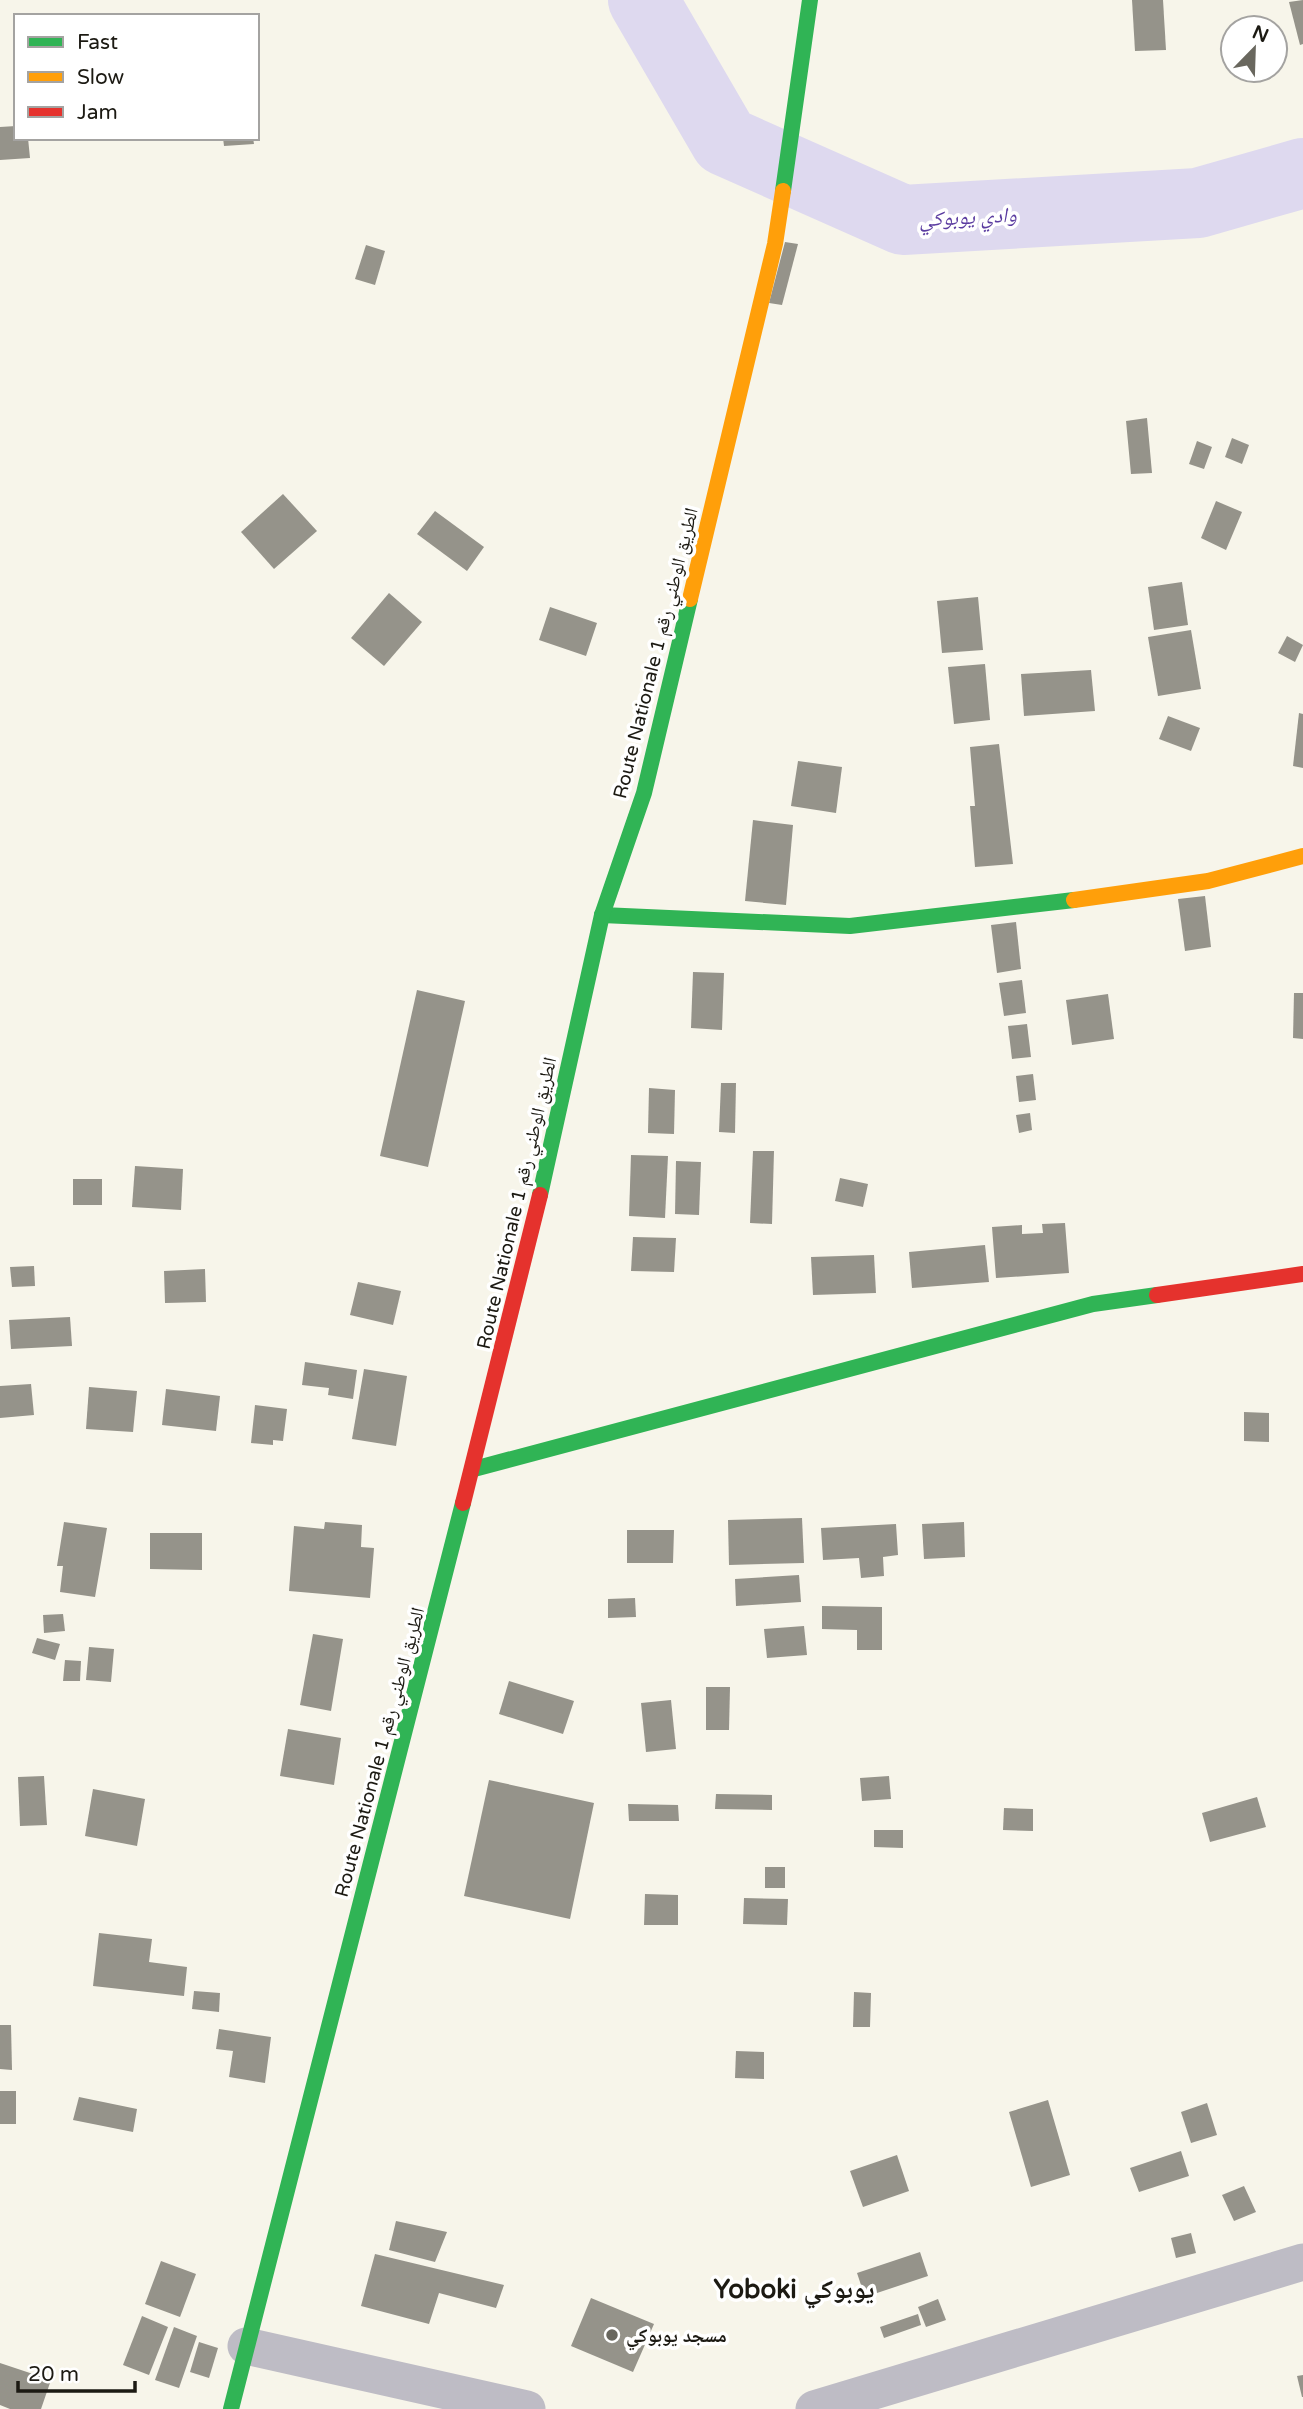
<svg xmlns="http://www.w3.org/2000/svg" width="1303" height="2409" font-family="'Varela Round','Noto Naskh Arabic',sans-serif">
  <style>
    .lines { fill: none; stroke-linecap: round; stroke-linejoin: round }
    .river { stroke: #ded9ef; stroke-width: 70 }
    .building { fill: #95938a }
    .street { stroke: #bebcc5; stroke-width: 37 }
    .fast { stroke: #30b455; stroke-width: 16 }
    .slow { stroke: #ff9f0a; stroke-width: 16 }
    .jam { stroke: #e5322d; stroke-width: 16 }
    .poi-dot { fill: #69675e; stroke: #fff; stroke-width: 2.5 }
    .labels { text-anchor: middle; stroke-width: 7; stroke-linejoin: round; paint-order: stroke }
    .street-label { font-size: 19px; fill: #1c1a13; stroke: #fff }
    .poi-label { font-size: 19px; font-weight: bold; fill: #1c1a13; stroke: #fff; text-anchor: start }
    .water-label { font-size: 21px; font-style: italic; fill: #5b3ca0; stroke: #fff }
    .district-label { font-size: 26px; font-weight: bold; fill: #1c1a13; stroke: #fff }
  </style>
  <rect width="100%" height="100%" fill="#f7f5ea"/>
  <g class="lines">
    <polyline class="river" points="643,0 725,141 903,220 1198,203 1303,173"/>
  </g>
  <g class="building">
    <polygon points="1132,0 1163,0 1166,50 1135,51"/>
    <polygon points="1303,0 1303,44 1300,45 1289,2"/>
    <polygon points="16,126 16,138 28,138 30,158 0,160 0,127"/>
    <polygon points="223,138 253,138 254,144 224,146"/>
    <polygon points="785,242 798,244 782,305 769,303"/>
    <polygon points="366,245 385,251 375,285 355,279"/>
    <polygon points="1147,418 1152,473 1131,474 1126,421"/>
    <polygon points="1232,438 1249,445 1242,464 1225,457"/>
    <polygon points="1197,441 1212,447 1204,469 1189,464"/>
    <polygon points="283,494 317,531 274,569 241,532"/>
    <polygon points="1216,501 1242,512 1226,550 1201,538"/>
    <polygon points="435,511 484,547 467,571 417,534"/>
    <polygon points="1182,582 1188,625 1154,630 1148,587"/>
    <polygon points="389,593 422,622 384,666 351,638"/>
    <polygon points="978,597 983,650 942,653 937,601"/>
    <polygon points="550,607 597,623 586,656 539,640"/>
    <polygon points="1191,630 1201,689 1158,696 1148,637"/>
    <polygon points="1287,636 1303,645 1295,662 1278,653"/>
    <polygon points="985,664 990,720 954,724 948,667"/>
    <polygon points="1091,670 1095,711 1024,716 1021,674"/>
    <polygon points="1299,713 1303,714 1303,768 1293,766"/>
    <polygon points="1168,716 1200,728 1191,751 1159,739"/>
    <polygon points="999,744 1013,864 975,867 970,806 975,806 970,747"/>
    <polygon points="798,761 842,767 836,813 791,806"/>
    <polygon points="753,820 793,825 786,905 745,901"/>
    <polygon points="1205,896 1211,947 1185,951 1178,899"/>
    <polygon points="1016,922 1021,969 997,973 991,925"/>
    <polygon points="693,972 724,973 722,1030 691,1028"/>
    <polygon points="1022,980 1026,1013 1004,1016 999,983"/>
    <polygon points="417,990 465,1001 428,1167 380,1156"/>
    <polygon points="1294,993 1303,993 1303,1039 1293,1038"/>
    <polygon points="1108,994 1114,1039 1072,1045 1066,1000"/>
    <polygon points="1027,1024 1031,1057 1012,1059 1008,1026"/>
    <polygon points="1033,1074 1036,1100 1019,1102 1016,1076"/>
    <polygon points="721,1083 736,1083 735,1133 719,1132"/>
    <polygon points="649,1088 675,1090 674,1134 648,1133"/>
    <polygon points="1030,1113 1032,1130 1019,1133 1016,1115"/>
    <polygon points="753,1151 774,1151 772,1224 750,1223"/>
    <polygon points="631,1155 668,1156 665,1218 629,1216"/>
    <polygon points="676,1161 701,1162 699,1215 675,1214"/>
    <polygon points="135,1166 183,1169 181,1210 132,1207"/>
    <polygon points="840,1178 868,1184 863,1207 835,1201"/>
    <rect x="73" y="1179" width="29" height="26"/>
    <polygon points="1065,1223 1069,1273 996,1278 992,1227 1022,1225 1022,1234 1043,1233 1042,1224"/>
    <polygon points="633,1237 676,1238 674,1272 631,1271"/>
    <polygon points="985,1245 989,1282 912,1288 909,1252"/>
    <polygon points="874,1255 876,1293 813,1295 811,1257"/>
    <polygon points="34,1266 35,1286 12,1287 10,1267"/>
    <polygon points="205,1269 206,1302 165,1303 164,1271"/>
    <polygon points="358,1282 401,1291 393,1325 350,1315"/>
    <polygon points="70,1317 72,1346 11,1349 9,1320"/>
    <polygon points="305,1362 357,1370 353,1399 328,1395 329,1388 302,1385"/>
    <polygon points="364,1369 407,1376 396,1446 352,1439"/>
    <polygon points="31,1384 34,1415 0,1418 0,1386"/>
    <polygon points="89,1387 137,1391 133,1432 86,1429"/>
    <polygon points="166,1389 220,1396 216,1431 162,1425"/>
    <polygon points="255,1405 287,1409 283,1441 273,1440 273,1445 251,1443"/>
    <polygon points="1244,1412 1269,1413 1269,1442 1244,1441"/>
    <polygon points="802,1518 804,1563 729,1565 728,1520"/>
    <polygon points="64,1522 107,1528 95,1597 60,1592 63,1566 57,1566"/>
    <polygon points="325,1522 362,1525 361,1547 374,1548 370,1598 289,1591 294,1526 324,1529"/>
    <polygon points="964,1522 965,1557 924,1559 922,1524"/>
    <polygon points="896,1524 898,1555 883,1557 884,1576 861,1578 859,1558 823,1560 821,1528"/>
    <polygon points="627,1530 674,1530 673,1563 627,1563"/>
    <polygon points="150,1533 202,1533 202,1570 150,1569"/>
    <polygon points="799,1575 801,1602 736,1606 735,1579"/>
    <polygon points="635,1598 636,1617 608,1618 608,1599"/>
    <polygon points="822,1606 882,1607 882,1650 857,1650 857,1630 822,1629"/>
    <polygon points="63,1614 65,1631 44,1633 43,1615"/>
    <polygon points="804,1626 807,1655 767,1658 764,1629"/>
    <polygon points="313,1634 343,1639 331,1711 300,1705"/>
    <polygon points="37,1638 60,1644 55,1660 32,1653"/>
    <polygon points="89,1647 114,1649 111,1682 86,1680"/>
    <polygon points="65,1660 81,1661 80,1681 63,1681"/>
    <polygon points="509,1681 574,1701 563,1734 499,1714"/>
    <polygon points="706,1687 730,1687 729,1730 706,1730"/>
    <polygon points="671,1700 676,1749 646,1752 641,1703"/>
    <polygon points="288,1729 341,1738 334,1785 280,1776"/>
    <polygon points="44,1776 47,1825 20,1826 18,1777"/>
    <polygon points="889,1776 891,1799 862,1801 860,1778"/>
    <polygon points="489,1780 594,1803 570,1919 464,1896"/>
    <polygon points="93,1789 145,1799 137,1846 85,1836"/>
    <polygon points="716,1794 772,1795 772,1810 715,1809"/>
    <polygon points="1257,1797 1266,1827 1210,1842 1202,1813"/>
    <polygon points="628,1804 678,1805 679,1821 629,1821"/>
    <polygon points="1004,1808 1033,1809 1033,1831 1003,1830"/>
    <polygon points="874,1830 903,1830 903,1848 874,1847"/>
    <rect x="765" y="1867" width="20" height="21"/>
    <polygon points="645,1894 678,1895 678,1925 644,1925"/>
    <polygon points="744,1898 788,1899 787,1925 743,1924"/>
    <polygon points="99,1933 152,1939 149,1962 187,1967 184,1996 93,1986"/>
    <polygon points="194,1991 220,1993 219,2012 192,2009"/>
    <polygon points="854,1992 871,1993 870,2027 853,2027"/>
    <polygon points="0,2025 11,2025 12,2070 0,2069"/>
    <polygon points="219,2029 271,2037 265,2083 229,2077 233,2051 216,2049"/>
    <polygon points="736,2051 764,2052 764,2079 735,2078"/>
    <rect x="0" y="2091" width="16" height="33"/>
    <polygon points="79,2097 137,2109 133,2132 73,2120"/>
    <polygon points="1048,2100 1070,2175 1031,2187 1009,2112"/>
    <polygon points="1207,2103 1217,2135 1191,2143 1181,2112"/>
    <polygon points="1181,2151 1189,2176 1139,2192 1130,2168"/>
    <polygon points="897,2155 909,2191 863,2207 850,2171"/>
    <polygon points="1244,2186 1256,2212 1234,2221 1222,2195"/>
    <polygon points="396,2221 447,2232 435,2262 389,2250"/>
    <polygon points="1191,2233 1196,2253 1176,2258 1171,2238"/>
    <polygon points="920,2252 928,2276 865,2297 857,2273"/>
    <polygon points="375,2254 504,2285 496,2308 439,2293 429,2324 361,2306"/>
    <polygon points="161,2261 196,2274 180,2317 145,2304"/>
    <polygon points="591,2298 654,2324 633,2372 571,2346"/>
    <polygon points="938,2299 946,2320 926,2327 918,2307"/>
    <polygon points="918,2314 921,2325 884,2338 880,2327"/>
    <polygon points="142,2316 168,2327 149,2375 123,2365"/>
    <polygon points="174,2327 197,2336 179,2388 155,2380"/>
    <polygon points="199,2342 218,2348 209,2378 190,2372"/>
    <polygon points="0,2363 51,2380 41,2409 10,2409 0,2405"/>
    <polygon points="1303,2375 1303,2397 1302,2397 1297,2376"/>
  </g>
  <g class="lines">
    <g class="street">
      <polyline points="246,2346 527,2409"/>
      <polyline points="814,2409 1303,2262"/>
    </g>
    <g class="fast">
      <polyline points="783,191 810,0"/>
      <polyline points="602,915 850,926 1074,900"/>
      <polyline points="540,1195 602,915 644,793 690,599"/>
      <polyline points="474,1469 1093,1304 1157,1295"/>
      <polyline points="231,2409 463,1503"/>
    </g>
    <g class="slow">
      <polyline points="690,599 775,244 783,191"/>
      <polyline points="1074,900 1208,881 1303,856"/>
    </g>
    <g class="jam">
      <polyline points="1157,1295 1303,1274"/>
      <polyline points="463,1503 540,1195"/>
    </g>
  </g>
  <circle class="poi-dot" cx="612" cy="2335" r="7"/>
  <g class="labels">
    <g class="street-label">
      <text transform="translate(655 653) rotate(-76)" y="7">Route Nationale الطريق الوطني رقم 1</text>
      <text transform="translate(516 1203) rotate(-77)" y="7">Route Nationale الطريق الوطني رقم 1</text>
      <text transform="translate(379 1752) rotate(-75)" y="7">Route Nationale الطريق الوطني رقم 1</text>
    </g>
    <g class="poi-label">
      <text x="626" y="2342">مسجد يوبوكي</text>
    </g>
    <g class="water-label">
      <text transform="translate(968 217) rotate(-3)" y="7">وادي يوبوكي</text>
    </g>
    <g class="district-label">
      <text x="794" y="2298">Yoboki يوبوكي</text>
    </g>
  </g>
  <rect x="14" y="14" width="245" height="126" fill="#ffffff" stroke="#a4a3a1" stroke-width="2"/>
  <rect x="28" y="37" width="35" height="10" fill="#30b455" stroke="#a4a3a1" stroke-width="2"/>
  <text x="77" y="49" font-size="21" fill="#1c1a13">Fast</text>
  <rect x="28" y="72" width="35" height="10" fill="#ff9f0a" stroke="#a4a3a1" stroke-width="2"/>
  <text x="77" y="84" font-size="21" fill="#1c1a13">Slow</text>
  <rect x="28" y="107" width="35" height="10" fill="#e5322d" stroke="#a4a3a1" stroke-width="2"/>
  <text x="77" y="119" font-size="21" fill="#1c1a13">Jam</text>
  <g transform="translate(1254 49) rotate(23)"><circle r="33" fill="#ffffff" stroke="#a4a3a1" stroke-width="2"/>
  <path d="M0-5L12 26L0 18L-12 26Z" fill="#69675e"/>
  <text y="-10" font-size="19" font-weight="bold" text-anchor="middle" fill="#1c1a13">N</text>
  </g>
  <path d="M18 2381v10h117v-10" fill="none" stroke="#1c1a13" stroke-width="3.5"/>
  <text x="28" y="2381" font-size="21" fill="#1c1a13" stroke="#ffffff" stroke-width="5" paint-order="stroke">20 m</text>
</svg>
